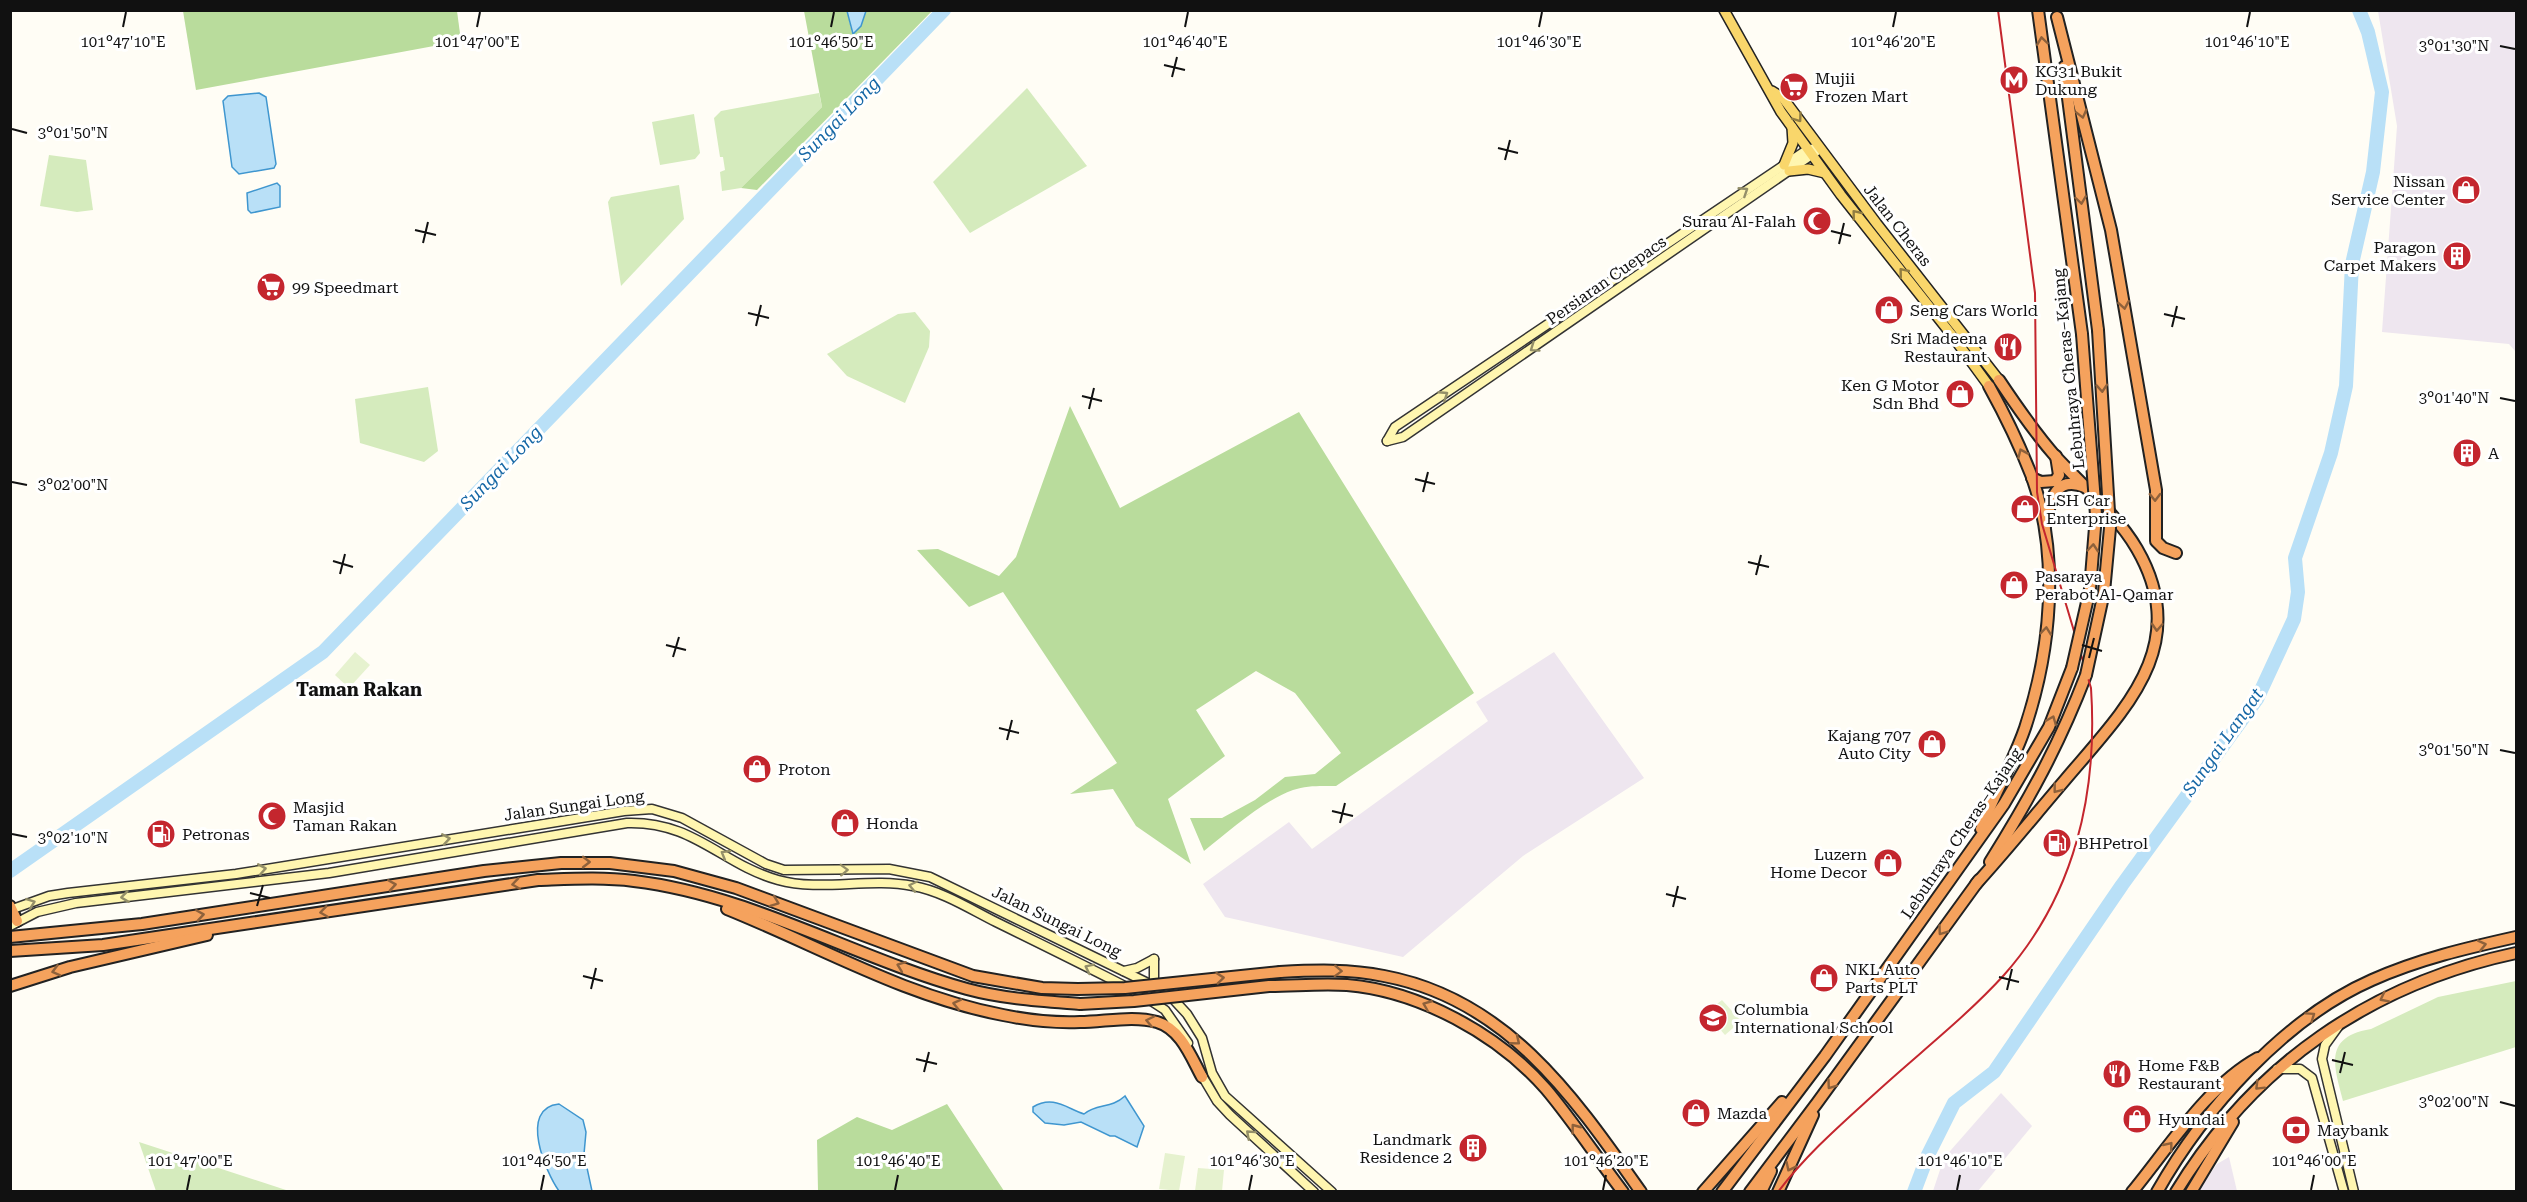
<svg xmlns="http://www.w3.org/2000/svg" width="2527" height="1202" font-family="'Roboto Serif',serif">
  <style>
    .industrial { fill: #eee6ef }
    .green { fill: #d5ebbd }
    .forest { fill: #b9dc9c }
    .pitch { fill: #e6f2cf }
    .water { fill: #b9e0f7; stroke: #3f96cf; stroke-width: 1.5 }
    .lines { fill: none; stroke-linecap: round; stroke-linejoin: round }
    .river { stroke: #b9e0f7; stroke-width: 14 }
    .secondary-casing { stroke: #333; stroke-width: 11 }
    .primary-casing { stroke: #222; stroke-width: 12 }
    .highway-casing { stroke: #222; stroke-width: 14 }
    .secondary { stroke: #fff6b0; stroke-width: 8 }
    .primary { stroke: #f9d66b; stroke-width: 9 }
    .highway { stroke: #f5a25d; stroke-width: 10 }
    .rail { stroke: #c4262e; stroke-width: 2 }
    .highway-bridge-casing { stroke: #222; stroke-width: 14; stroke-linecap: butt }
    .highway-bridge { stroke: #f5a25d; stroke-width: 10 }
    .oneway { stroke: #8e613b }
    .oneway2 { stroke: #917d42 }
    .oneway3 { stroke: #948f68 }
    .ticks { fill: none; stroke: #111; stroke-width: 2 }
    .labels { text-anchor: middle; stroke-width: 6; stroke-linejoin: round; paint-order: stroke }
    .poi-label { font-size: 16px; fill: #111; stroke: #fff; text-anchor: start }
    .street-label { font-size: 16px; fill: #111; stroke: #fff }
    .water-label { font-size: 18px; font-style: italic; fill: #1768a6; stroke: #fff }
    .neighbourhood-label { font-size: 18px; font-weight: bold; fill: #111; stroke: #fff }
    .ticks-label { font-size: 15px; text-anchor: middle; fill: #111; stroke: #fff; stroke-width: 6; stroke-linejoin: round; paint-order: stroke }
  </style>
  <rect width="100%" height="100%" fill="#fffdf5"/>
  <g class="industrial">
    <polygon points="2378,11 2516,11 2516,352 2509,344 2382,332 2397,126"/>
    <polygon points="1554,652 1644,778 1523,856 1403,957 1225,917 1203,884 1289,822 1312,849 1488,721 1476,702"/>
    <polygon points="2001,1093 2032,1126 1978,1191 1933,1191 1944,1158"/>
    <polygon points="2229,1157 2237,1191 2198,1191 2217,1164"/>
  </g>
  <g class="green">
    <polygon points="1027,88 1087,166 970,233 933,182"/>
    <polygon points="819,93 822,107 741,188 722,191 720,172 725,170 723,157 720,157 714,118 721,111"/>
    <polygon points="694,114 700,153 695,159 660,165 652,122"/>
    <polygon points="49,155 86,160 93,210 77,212 40,206"/>
    <polygon points="679,185 684,219 621,286 608,202 611,197"/>
    <polygon points="915,312 930,331 929,347 905,403 847,376 827,354 898,314"/>
    <polygon points="428,387 438,451 424,462 360,443 355,399"/>
    <path d="M2516 981V1047L2343 1101C2334 1066 2323 1037 2371 1029L2438 997Z"/>
    <polygon points="139,1142 286,1190 285,1191 156,1191"/>
  </g>
  <g class="forest">
    <polygon points="183,11 457,11 461,41 196,90"/>
    <polygon points="804,11 847,11 852,33 861,26 866,11 932,11 757,190 741,188 822,107"/>
    <path d="M1070 406 1120 508 1299 412 1474 693 1336 786C1322 786 1307 785 1293 790 1261 802 1231 830 1204 851L1190 818H1222L1255 800 1285 777 1315 774 1341 753 1295 693 1256 671 1196 710 1225 756 1168 799 1191 864 1136 826 1113 789 1070 794 1117 763 1003 592 969 607 917 550 938 549 999 576 1016 557Z"/>
    <polygon points="947,1104 1004,1191 818,1191 817,1140 857,1117 892,1130"/>
  </g>
  <g class="pitch">
    <polygon points="355,652 370,665 349,688 335,675"/>
    <polygon points="1722,1000 1741,1021 1725,1035 1706,1013"/>
    <polygon points="1165,1153 1185,1156 1179,1191 1159,1189"/>
    <polygon points="1198,1168 1224,1170 1222,1191 1195,1191"/>
  </g>
  <g class="water">
    <polygon points="847,11 866,11 861,26 853,34"/>
    <polygon points="259,93 266,97 276,164 274,168 239,174 232,167 223,101 228,96"/>
    <polygon points="277,183 280,186 280,207 251,213 248,210 247,193"/>
    <path d="M1125 1096 1144 1126 1137 1147 1115 1136H1110L1081 1122 1064 1125 1045 1123 1033 1112V1107C1053 1095 1066 1108 1084 1114 1097 1103 1111 1109 1125 1096Z"/>
    <path d="M559 1104 583 1120 586 1132 584 1154 592 1191H559C546 1173 518 1108 559 1104Z"/>
  </g>
  <g class="lines">
    <g class="river">
      <polyline points="10,871 323,652 944,10"/>
      <polyline points="1914,1192 1928,1155 1954,1103 1994,1072 2122,885 2257,699 2294,619 2298,592 2295,558 2331,453 2346,386 2352,264 2373,172 2382,92 2368,32 2359,10"/>
    </g>
    <g class="secondary-casing">
      <g id="secondary">
        <polyline points="1387,441 1395,427 1808,149 1820,148"/>
        <polyline points="1387,441 1403,437 1816,152"/>
        <polyline points="10,910 49,896 68,893 236,874 624,811 652,809 682,818 766,864 784,870 889,869 930,877 1154,986 1174,1000 1187,1014 1202,1038 1212,1073 1225,1096 1332,1192"/>
        <path d="M10 926 37 912 76 903 329 873 627 823C694 821 721 864 778 880 821 892 869 877 913 886 942 891 970 909 996 922 1045 946 1094 970 1142 995L1165 1010 1188 1043"/>
        <polyline points="1154,959 1154,986"/>
        <polyline points="1124,971 1137,968 1154,959"/>
        <polyline points="2338,1027 2325,1045 2322,1059 2354,1192"/>
        <polyline points="2277,1069 2300,1069 2312,1078 2344,1192"/>
        <polyline points="1201,1074 1217,1101 1230,1115 1314,1192"/>
      </g>
    </g>
    <g class="primary-casing">
      <g id="primary">
        <polyline points="1724,10 1781,112 1841,195 1951,334 1989,386"/>
        <polyline points="1772,91 1783,98 1877,224 1999,380"/>
        <polyline points="1784,165 1793,143 1792,127"/>
        <polyline points="1789,171 1808,169 1825,173"/>
      </g>
    </g>
    <g class="highway-casing">
      <g id="highway">
        <polyline points="2038,10 2082,334"/>
        <polyline points="2057,17 2111,230 2156,490 2156,541 2163,548 2176,553"/>
        <polyline points="2064,67 2098,330"/>
        <polyline points="2032,478 2041,482 2055,481 2059,475 2056,456"/>
        <path d="M2045 526C2050 504 2053 474 2085 487"/>
        <path d="M1981 829C1994 794 2013 763 2025 728 2051 650 2060 557 2032 477 2020 446 2005 415 1989 386"/>
        <path d="M1990 862C2030 798 2059 745 2086 675"/>
        <path d="M1976 884C2007 850 2035 815 2065 780 2124 710 2193 646 2137 549 2118 516 2082 485 2056 457 2035 433 2017 407 1999 380"/>
        <polyline points="10,906 17,921"/>
        <path d="M727 909C819 946 904 996 1003 1015 1027 1020 1055 1023 1080 1022 1104 1022 1133 1015 1157 1022 1181 1029 1191 1057 1202 1077"/>
        <polyline points="10,937 142,924 484,871 561,863 610,863 674,871 736,888 973,976 1042,988 1078,989"/>
        <path d="M10 951 103 945 538 880C570 879 602 877 634 881 751 895 855 958 967 989 1004 999 1042 1001 1080 1004"/>
        <path d="M1280 972C1315 970 1350 969 1384 976 1507 999 1574 1097 1641 1192"/>
        <polyline points="10,986 70,967 207,935"/>
        <path d="M1269 986C1294 986 1321 983 1347 985 1419 991 1498 1034 1546 1089 1573 1121 1597 1158 1623 1192"/>
        <polyline points="1703,1192 1782,1102"/>
        <polyline points="1722,1192 1825,1056 2004,804 2049,727 2072,668"/>
        <polyline points="1750,1192 1817,1103 1979,880"/>
        <polyline points="1761,1192 1771,1171"/>
        <polyline points="1778,1192 1813,1115"/>
        <path d="M2132 1192C2169 1147 2207 1086 2258 1058"/>
        <path d="M2157 1192C2204 1109 2285 1018 2372 980 2419 959 2467 948 2516 937"/>
        <path d="M2176 1192C2254 1064 2371 984 2516 953"/>
        <polyline points="2191,1192 2233,1122"/>
      </g>
    </g>
    <use href="#secondary" class="secondary"/>
    <use href="#primary" class="primary"/>
    <use href="#highway" class="highway"/>
    <path class="rail" d="M1778 1192C1805 1156 1838 1127 1870 1098 1914 1057 1964 1019 2004 975 2075 895 2098 793 2091 688L2042 524 2037 492 2035 293 1998 10"/>
    <g class="highway-bridge-casing">
      <g id="highway-bridge">
        <polyline points="2072,668 2090,589 2096,515 2082,334"/>
        <polyline points="2086,675 2104,592 2110,528 2098,330"/>
        <polyline points="1078,989 1125,988 1280,972"/>
        <polyline points="1080,1004 1134,1001 1269,986"/>
      </g>
    </g>
    <use href="#highway-bridge" class="highway-bridge"/>
  </g>
  <defs><path id="oneway-chevron" d="M-2-3.5L2.5 0L-2 3.5" fill="none" stroke-width="1.6" stroke-linecap="round" stroke-linejoin="round" transform="scale(1.5)"/></defs>
  <g class="oneway">
    <use href="#oneway-chevron" transform="translate(2042 41) rotate(-98)"/>
    <use href="#oneway-chevron" transform="translate(2082 114) rotate(76)"/>
    <use href="#oneway-chevron" transform="translate(2081 200) rotate(82)"/>
    <use href="#oneway-chevron" transform="translate(2124 305) rotate(80)"/>
    <use href="#oneway-chevron" transform="translate(2102 388) rotate(86)"/>
    <use href="#oneway-chevron" transform="translate(2022 453) rotate(-114)"/>
    <use href="#oneway-chevron" transform="translate(2155 497) rotate(89)"/>
    <use href="#oneway-chevron" transform="translate(2093 548) rotate(-85)"/>
    <use href="#oneway-chevron" transform="translate(2157 627) rotate(93)"/>
    <use href="#oneway-chevron" transform="translate(2046 631) rotate(-84)"/>
    <use href="#oneway-chevron" transform="translate(2052 720) rotate(-68)"/>
    <use href="#oneway-chevron" transform="translate(2057 789) rotate(128)"/>
    <use href="#oneway-chevron" transform="translate(586 862)"/>
    <use href="#oneway-chevron" transform="translate(516 884) rotate(172)"/>
    <use href="#oneway-chevron" transform="translate(392 885) rotate(-9)"/>
    <use href="#oneway-chevron" transform="translate(775 902) rotate(21)"/>
    <use href="#oneway-chevron" transform="translate(324 912) rotate(172)"/>
    <use href="#oneway-chevron" transform="translate(200 915) rotate(-9)"/>
    <use href="#oneway-chevron" transform="translate(1942 931) rotate(126)"/>
    <use href="#oneway-chevron" transform="translate(2482 945) rotate(-13)"/>
    <use href="#oneway-chevron" transform="translate(901 966) rotate(-159)"/>
    <use href="#oneway-chevron" transform="translate(56 971) rotate(165)"/>
    <use href="#oneway-chevron" transform="translate(1338 971) rotate(2)"/>
    <use href="#oneway-chevron" transform="translate(1220 978) rotate(-6)"/>
    <use href="#oneway-chevron" transform="translate(2384 998) rotate(153)"/>
    <use href="#oneway-chevron" transform="translate(957 1004) rotate(-167)"/>
    <use href="#oneway-chevron" transform="translate(1427 1005) rotate(-158)"/>
    <use href="#oneway-chevron" transform="translate(2311 1016) rotate(-35)"/>
    <use href="#oneway-chevron" transform="translate(1150 1021) rotate(-168)"/>
    <use href="#oneway-chevron" transform="translate(1516 1041) rotate(39)"/>
    <use href="#oneway-chevron" transform="translate(1831 1085) rotate(126)"/>
    <use href="#oneway-chevron" transform="translate(2259 1086) rotate(135)"/>
    <use href="#oneway-chevron" transform="translate(1575 1128) rotate(-127)"/>
    <use href="#oneway-chevron" transform="translate(2169 1146) rotate(-51)"/>
    <use href="#oneway-chevron" transform="translate(1790 1167) rotate(116)"/>
  </g>
  <g class="oneway2">
    <use href="#oneway-chevron" transform="translate(1798 118) rotate(54)"/>
    <use href="#oneway-chevron" transform="translate(1856 214) rotate(-129)"/>
    <use href="#oneway-chevron" transform="translate(1903 272) rotate(-129)"/>
  </g>
  <g class="oneway3">
    <use href="#oneway-chevron" transform="translate(1744 191) rotate(-33)"/>
    <use href="#oneway-chevron" transform="translate(1534 348) rotate(145)"/>
    <use href="#oneway-chevron" transform="translate(1444 395) rotate(-33)"/>
    <use href="#oneway-chevron" transform="translate(446 839) rotate(-9)"/>
    <use href="#oneway-chevron" transform="translate(725 854) rotate(-150)"/>
    <use href="#oneway-chevron" transform="translate(262 869) rotate(-10)"/>
    <use href="#oneway-chevron" transform="translate(844 870) rotate(-2)"/>
    <use href="#oneway-chevron" transform="translate(913 886) rotate(-168)"/>
    <use href="#oneway-chevron" transform="translate(125 897) rotate(173)"/>
    <use href="#oneway-chevron" transform="translate(31 903) rotate(-20)"/>
    <use href="#oneway-chevron" transform="translate(1089 968) rotate(-154)"/>
    <use href="#oneway-chevron" transform="translate(1250 1134) rotate(-138)"/>
  </g>
  <path class="ticks" d="M123 27 126 12M477 27 480 12M831 27 834 12M1185 27 1188 12M1539 27 1542 12M1893 27 1896 12M2247 27 2250 12M2500 46 2515 49M1164 65 1185 70M1172 77 1177 57M12 129 27 133M1498 148 1518 153M1505 160 1510 140M415 230 436 235M1831 231 1851 236M423 243 428 222M1839 244 1844 223M748 313 769 318M2164 314 2185 319M756 326 761 305M2172 327 2177 306M1082 396 1102 401M2500 398 2515 401M1089 409 1094 388M1415 479 1435 484M12 482 27 485M1423 492 1428 472M333 561 353 567M1748 562 1769 567M340 574 345 554M1756 575 1761 555M666 645 686 650M2082 645 2102 651M673 657 679 637M2089 658 2094 638M999 728 1019 733M1007 740 1012 720M2500 750 2515 753M1332 811 1353 816M1340 823 1345 803M12 834 27 837M250 893 270 898M1666 894 1686 899M257 906 263 885M1673 907 1678 886M583 976 603 981M1999 977 2019 982M591 989 596 968M2007 990 2012 969M916 1059 937 1064M2332 1060 2353 1065M924 1072 929 1052M2340 1073 2345 1052M2500 1102 2515 1106M187 1190 190 1175M541 1190 544 1175M895 1190 898 1175M1249 1190 1252 1175M1603 1190 1606 1175M1957 1190 1960 1175M2311 1190 2314 1175"/>
  <defs>
    <g id="metro-disc" transform="scale(1.5)"><circle r="9.5" fill="#c4262e" stroke="#fff"/><path d="M-5.5 5V-5H-3L0 0L3-5H5.5V5H3V-.5L0 4L-3-.5V5Z" fill="#fff"/></g>
    <g id="supermarket-disc" transform="scale(1.5)"><circle r="9.5" fill="#c4262e" stroke="#fff"/><path d="M-6-5.5h2.5l.6 2H6L4.5 2H-2.5L-4.4-4H-6ZM-1.5 3.2a1.3 1.3 0 1 0 .1 0ZM3 3.2a1.3 1.3 0 1 0 .1 0Z" fill="#fff"/></g>
    <g id="shop-disc" transform="scale(1.5)"><circle r="9.5" fill="#c4262e" stroke="#fff"/><path d="M-5-2.5h2.3a2.7 3.5 0 0 1 5.4 0H5L5.5 6h-11ZM-1.5-2.5h3a1.5 2.3 0 0 0-3 0Z" fill="#fff"/></g>
    <g id="mosque-disc" transform="scale(1.5)"><circle r="9.5" fill="#c4262e" stroke="#fff"/><path d="M3.5-4.9A6 6 0 1 0 3.5 4.9A5 5 0 1 1 3.5-4.9Z" fill="#fff"/></g>
    <g id="building-disc" transform="scale(1.5)"><circle r="9.5" fill="#c4262e" stroke="#fff"/><path d="M-4-6H4V6H1V3H-1V6H-4ZM-2.5-4.3h1.7v1.8h-1.7ZM.8-4.3h1.7v1.8H.8ZM-2.5-1h1.7V.8h-1.7ZM.8-1h1.7V.8H.8Z" fill="#fff"/></g>
    <g id="restaurant-disc" transform="scale(1.5)"><circle r="9.5" fill="#c4262e" stroke="#fff"/><path d="M-5-6h1v4h1v-4h1v4h1v-4h1v5L-1.5 .5V6h-2V.5L-5-1ZM5-6V6H3V1.5H1.5Q1.5-4 5-6Z" fill="#fff"/></g>
    <g id="fuel-disc" transform="scale(1.5)"><circle r="9.5" fill="#c4262e" stroke="#fff"/><path d="M-5.5-6h7V0h2V4h1.3V-2.5L3-4.5l.8-.8L6-3V5H2.5V1h-1V6h-7ZM-4.2-4.7v3.2H.2V-4.7Z" fill="#fff"/></g>
    <g id="school-disc" transform="scale(1.5)"><circle r="9.5" fill="#c4262e" stroke="#fff"/><path d="M0-5L7-2L0 1L-7-2ZM-4 1L0 2.5L4 1V4Q0 6-4 4Z" fill="#fff"/></g>
    <g id="bank-disc" transform="scale(1.5)"><circle r="9.5" fill="#c4262e" stroke="#fff"/><path d="M-6-4H6V4H-6ZM0-2.3a2.3 2.3 0 1 0 0 4.6a2.3 2.3 0 1 0 0-4.6Z" fill="#fff"/></g>
  </defs>
  <g fill-rule="evenodd">
    <use href="#metro-disc" x="2014" y="80"/>
    <use href="#supermarket-disc" x="1794" y="87"/>
    <use href="#shop-disc" x="2466" y="190"/>
    <use href="#mosque-disc" x="1817" y="221"/>
    <use href="#building-disc" x="2457" y="256"/>
    <use href="#supermarket-disc" x="271" y="287"/>
    <use href="#shop-disc" x="1889" y="310"/>
    <use href="#restaurant-disc" x="2008" y="347"/>
    <use href="#shop-disc" x="1960" y="394"/>
    <use href="#building-disc" x="2467" y="453"/>
    <use href="#shop-disc" x="2025" y="509"/>
    <use href="#shop-disc" x="2014" y="585"/>
    <use href="#shop-disc" x="1932" y="744"/>
    <use href="#shop-disc" x="757" y="769"/>
    <use href="#mosque-disc" x="272" y="816"/>
    <use href="#shop-disc" x="845" y="823"/>
    <use href="#fuel-disc" x="161" y="834"/>
    <use href="#fuel-disc" x="2057" y="843"/>
    <use href="#shop-disc" x="1888" y="863"/>
    <use href="#shop-disc" x="1824" y="978"/>
    <use href="#school-disc" x="1713" y="1018"/>
    <use href="#restaurant-disc" x="2117" y="1074"/>
    <use href="#shop-disc" x="1696" y="1113"/>
    <use href="#shop-disc" x="2137" y="1119"/>
    <use href="#bank-disc" x="2296" y="1130"/>
    <use href="#building-disc" x="1473" y="1148"/>
  </g>
  <g class="labels">
    <g class="poi-label">
      <text x="2035" y="77">KG31 Bukit<tspan x="2035" dy="18">Dukung</tspan></text>
      <text x="1815" y="84">Mujii<tspan x="1815" dy="18">Frozen Mart</tspan></text>
      <text x="2445" y="187" text-anchor="end">Nissan<tspan x="2445" dy="18">Service Center</tspan></text>
      <text x="1796" y="227" text-anchor="end">Surau Al-Falah</text>
      <text x="2436" y="253" text-anchor="end">Paragon<tspan x="2436" dy="18">Carpet Makers</tspan></text>
      <text x="292" y="293">99 Speedmart</text>
      <text x="1910" y="316">Seng Cars World</text>
      <text x="1987" y="344" text-anchor="end">Sri Madeena<tspan x="1987" dy="18">Restaurant</tspan></text>
      <text x="1939" y="391" text-anchor="end">Ken G Motor<tspan x="1939" dy="18">Sdn Bhd</tspan></text>
      <text x="2488" y="459">A</text>
      <text x="2046" y="506">LSH Car<tspan x="2046" dy="18">Enterprise</tspan></text>
      <text x="2035" y="582">Pasaraya<tspan x="2035" dy="18">Perabot Al-Qamar</tspan></text>
      <text x="1911" y="741" text-anchor="end">Kajang 707<tspan x="1911" dy="18">Auto City</tspan></text>
      <text x="778" y="775">Proton</text>
      <text x="293" y="813">Masjid<tspan x="293" dy="18">Taman Rakan</tspan></text>
      <text x="866" y="829">Honda</text>
      <text x="182" y="840">Petronas</text>
      <text x="2078" y="849">BHPetrol</text>
      <text x="1867" y="860" text-anchor="end">Luzern<tspan x="1867" dy="18">Home Decor</tspan></text>
      <text x="1845" y="975">NKL Auto<tspan x="1845" dy="18">Parts PLT</tspan></text>
      <text x="1734" y="1015">Columbia<tspan x="1734" dy="18">International School</tspan></text>
      <text x="2138" y="1071">Home F&amp;B<tspan x="2138" dy="18">Restaurant</tspan></text>
      <text x="1717" y="1119">Mazda</text>
      <text x="2158" y="1125">Hyundai</text>
      <text x="2317" y="1136">Maybank</text>
      <text x="1452" y="1145" text-anchor="end">Landmark<tspan x="1452" dy="18">Residence 2</tspan></text>
    </g>
    <g class="street-label">
      <text transform="translate(1898 225) rotate(52)" y="6">Jalan Cheras</text>
      <text transform="translate(1606 280) rotate(-35)" y="6">Persiaran Cuepacs</text>
      <text transform="translate(2068 369) rotate(-96)" y="6">Lebuhraya Cheras–Kajang</text>
      <text transform="translate(574 805) rotate(-8)" y="6">Jalan Sungai Long</text>
      <text transform="translate(1961 833) rotate(-56)" y="6">Lebuhraya Cheras–Kajang</text>
      <text transform="translate(1057 921) rotate(26)" y="6">Jalan Sungai Long</text>
    </g>
    <g class="water-label">
      <text transform="translate(839 119) rotate(-46)" y="6">Sungai Long</text>
      <text transform="translate(501 468) rotate(-46)" y="6">Sungai Long</text>
      <text transform="translate(2223 742) rotate(-55)" y="6">Sungai Langat</text>
    </g>
    <g class="neighbourhood-label">
      <text x="359" y="696">Taman Rakan</text>
    </g>
  </g>
  <g class="ticks-label">
    <text x="123" y="47">101°47'10"E</text>
    <text x="477" y="47">101°47'00"E</text>
    <text x="831" y="47">101°46'50"E</text>
    <text x="1185" y="47">101°46'40"E</text>
    <text x="1539" y="47">101°46'30"E</text>
    <text x="1893" y="47">101°46'20"E</text>
    <text x="2247" y="47">101°46'10"E</text>
    <text x="2454" y="51">3°01'30"N</text>
    <text x="73" y="138">3°01'50"N</text>
    <text x="2454" y="403">3°01'40"N</text>
    <text x="73" y="490">3°02'00"N</text>
    <text x="2454" y="755">3°01'50"N</text>
    <text x="73" y="843">3°02'10"N</text>
    <text x="2454" y="1107">3°02'00"N</text>
    <text x="190" y="1166">101°47'00"E</text>
    <text x="544" y="1166">101°46'50"E</text>
    <text x="898" y="1166">101°46'40"E</text>
    <text x="1252" y="1166">101°46'30"E</text>
    <text x="1606" y="1166">101°46'20"E</text>
    <text x="1960" y="1166">101°46'10"E</text>
    <text x="2314" y="1166">101°46'00"E</text>
  </g>
  <rect width="2527" height="1202" fill="none" stroke="#111111" stroke-width="24"/>
</svg>
